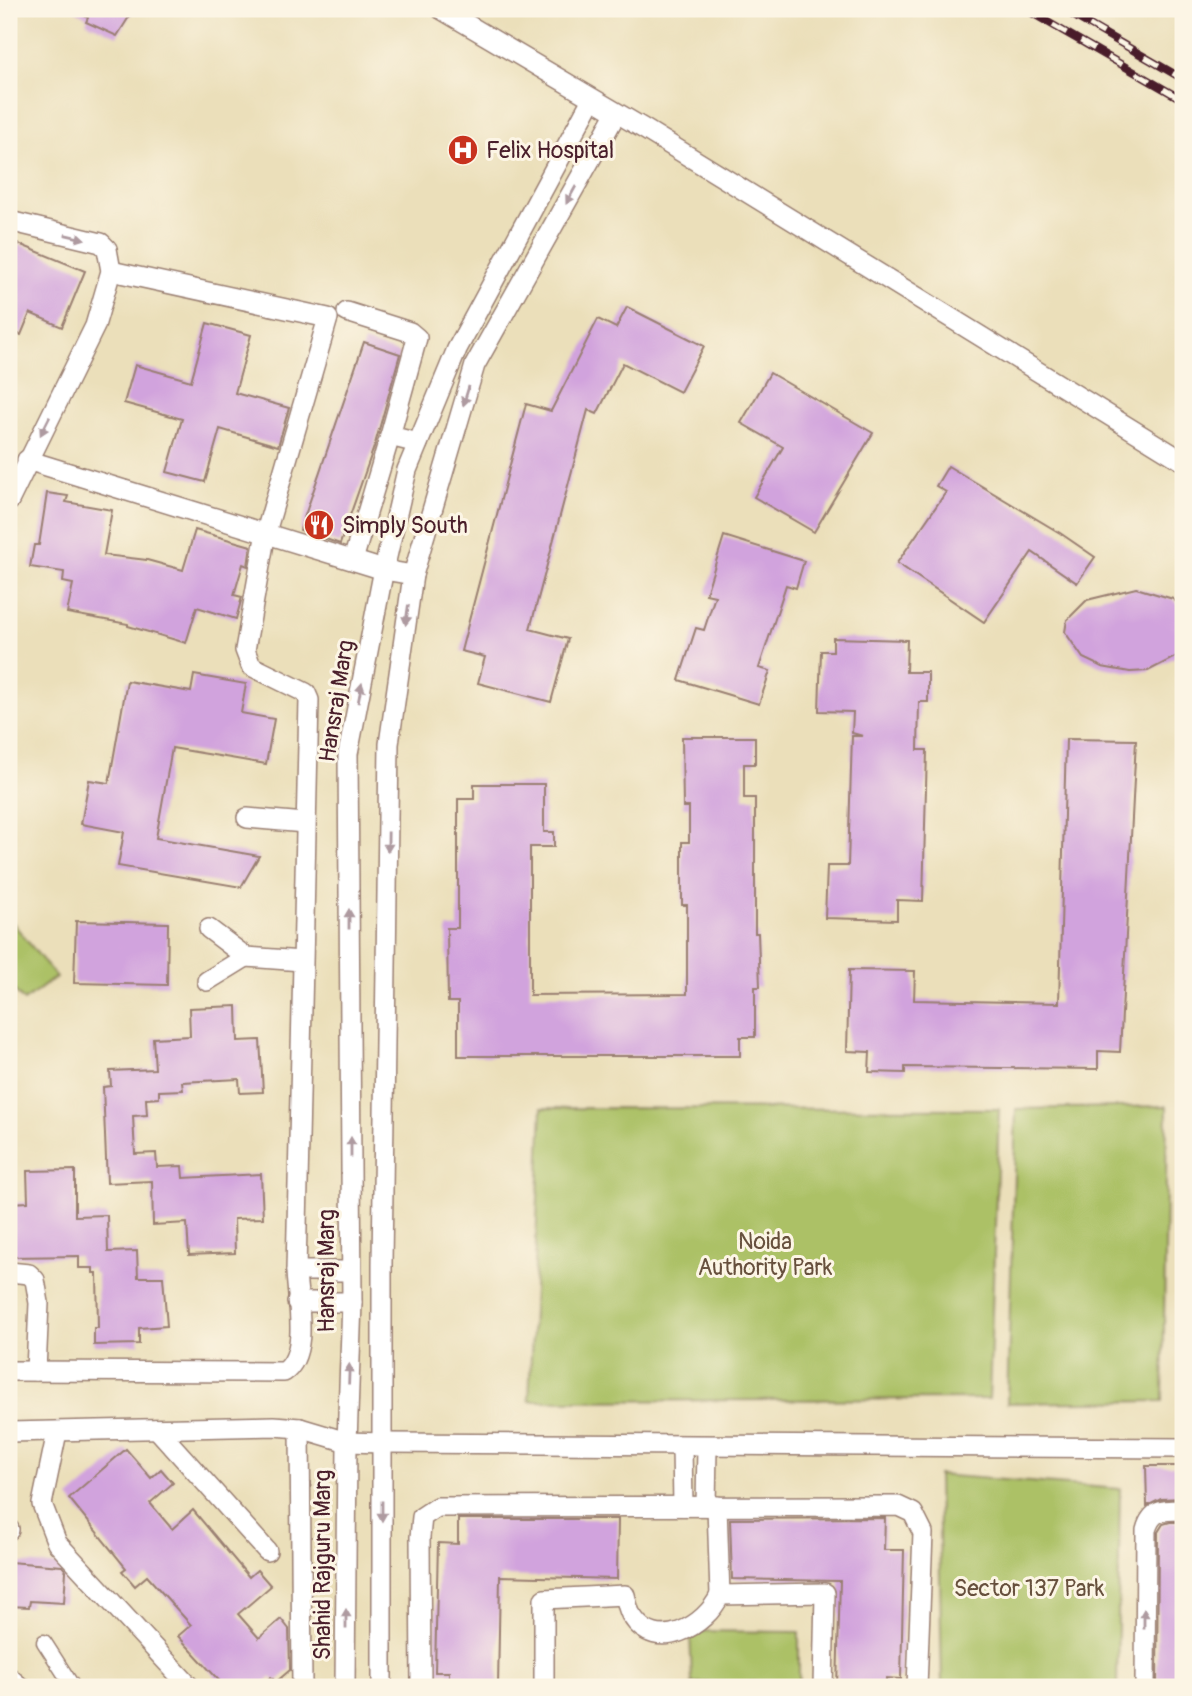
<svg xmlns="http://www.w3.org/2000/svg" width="1192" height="1696" font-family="Pangolin,sans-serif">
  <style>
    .green { fill: #acc166; stroke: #7b7048; stroke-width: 2 }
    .building { fill: #d1a3dd }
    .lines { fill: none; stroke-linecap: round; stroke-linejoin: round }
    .pedestrian-casing { stroke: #9a7f72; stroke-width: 17 }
    .minor-casing { stroke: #9a7f72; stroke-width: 22 }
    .pedestrian { stroke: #fff; stroke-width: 14 }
    .minor { stroke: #fff; stroke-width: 19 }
    .rail-casing { stroke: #4a1f2b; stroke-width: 8 }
    .rail { stroke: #fcf5e5; stroke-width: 5; stroke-dasharray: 16; stroke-linecap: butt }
    .oneway { fill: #ae9aa0 }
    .labels { text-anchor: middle; stroke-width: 6; stroke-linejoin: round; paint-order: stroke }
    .poi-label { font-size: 23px; fill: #4a1f2b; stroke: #fcf5e5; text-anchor: start }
    .street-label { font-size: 23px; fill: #4a1f2b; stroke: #fcf5e5 }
    .park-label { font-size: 23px; fill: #67503d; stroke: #fcf5e5 }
  </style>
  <rect width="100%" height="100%" fill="#fcf5e5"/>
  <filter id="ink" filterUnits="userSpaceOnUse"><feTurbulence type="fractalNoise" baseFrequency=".0143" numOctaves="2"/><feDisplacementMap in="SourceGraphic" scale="14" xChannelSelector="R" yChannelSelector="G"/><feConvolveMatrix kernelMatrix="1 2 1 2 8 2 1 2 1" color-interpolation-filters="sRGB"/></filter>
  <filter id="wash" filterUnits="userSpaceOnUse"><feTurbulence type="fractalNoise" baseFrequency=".00686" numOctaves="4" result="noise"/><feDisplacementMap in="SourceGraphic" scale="28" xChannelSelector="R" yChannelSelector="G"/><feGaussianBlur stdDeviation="1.57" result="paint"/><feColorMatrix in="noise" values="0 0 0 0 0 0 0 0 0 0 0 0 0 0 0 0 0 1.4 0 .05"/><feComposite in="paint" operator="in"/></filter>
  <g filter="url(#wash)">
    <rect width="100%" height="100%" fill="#ebdfba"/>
    <g class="green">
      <polygon points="9,918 56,977 24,1001 9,985"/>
      <polygon points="1167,1106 1163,1401 1007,1403 1016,1109"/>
      <polygon points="542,1108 999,1109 989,1399 529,1401"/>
      <polygon points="938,1475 1120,1489 1117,1687 942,1687"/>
      <polygon points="690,1631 799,1632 799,1682 692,1683"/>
    </g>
    <g id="blocks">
      <g class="building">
        <polygon points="73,9 134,9 117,36 86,22 88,18"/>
        <polygon points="9,240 85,271 62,327 30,313 21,335 9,330"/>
        <polygon points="627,307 704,346 680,392 623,363 597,414 588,410 530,629 568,639 551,702 478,683 485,657 461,651 526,404 551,411 598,319 616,328"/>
        <polygon points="207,323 251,335 235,393 289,408 278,446 220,429 205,482 167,472 182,419 124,403 135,365 191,381"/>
        <polygon points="364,342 400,354 375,444 340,544 300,530"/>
        <polygon points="770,373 873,433 814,532 754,497 783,447 741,423"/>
        <polygon points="948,466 1060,533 1095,557 1077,583 1032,552 984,622 897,563 946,492 936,486"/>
        <polygon points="47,493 68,496 66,502 112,510 104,555 147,560 183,570 195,530 251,546 248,566 243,564 234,595 242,597 236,619 197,607 186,643 128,626 128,624 67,613 73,584 63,582 64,572 30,567 34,545 39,545"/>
        <polygon points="724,536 804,561 796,588 786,585 759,668 770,671 759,704 679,680 696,628 704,630 715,596 706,594"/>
        <polygon points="1136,588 1173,599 1183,608 1183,653 1148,671 1130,672 1102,667 1083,658 1065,632 1067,620 1087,600"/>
        <polygon points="833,638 907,640 906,672 928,672 928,702 919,702 918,750 927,750 923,901 897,900 897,920 825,918 827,866 848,866 852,736 863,736 852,733 853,712 819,711 821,651 833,651"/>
        <polygon points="194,675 246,684 241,713 274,719 266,764 172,748 156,838 259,856 241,887 118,866 124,832 81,824 89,780 109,783 127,681 191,692"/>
        <polygon points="682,737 755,737 755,764 744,764 744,798 755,798 755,933 758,933 760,987 755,987 755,1037 740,1037 740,1056 458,1056 458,1002 448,1002 447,928 458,928 458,799 474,799 474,784 544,784 544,832 554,832 554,847 530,847 530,995 687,994 687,905 682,905 682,842 689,842 689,807 683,807"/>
        <polygon points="1066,739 1136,740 1120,1052 1098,1051 1098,1069 905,1067 905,1073 869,1072 870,1052 847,1051 849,970 915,971 914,1000 1059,1003"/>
        <polygon points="76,921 168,923 167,985 74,983"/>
        <polygon points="237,1006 238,1041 260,1040 263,1092 240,1093 239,1079 182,1082 183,1090 159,1091 159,1098 146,1099 147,1115 133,1116 135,1154 156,1153 157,1167 182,1166 183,1178 261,1174 263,1218 234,1219 235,1253 189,1255 187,1223 153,1225 152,1181 107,1183 103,1087 111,1086 110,1071 155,1069 153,1038 190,1036 189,1008"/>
        <polygon points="75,1170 75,1216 107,1215 108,1252 137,1251 138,1277 163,1277 167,1326 139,1328 139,1344 94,1345 94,1328 98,1328 97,1273 93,1273 93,1268 79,1268 79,1256 11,1257 9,1203 28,1202 27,1171"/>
        <polygon points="126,1449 151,1478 161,1469 173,1483 150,1503 172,1529 193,1510 249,1577 257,1570 271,1586 238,1614 259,1638 281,1619 289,1629 290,1670 276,1682 271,1677 259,1687 225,1687 178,1636 191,1625 147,1576 135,1586 122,1571 126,1568 69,1498"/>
        <polygon points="1146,1466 1183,1466 1183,1498 1161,1499 1147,1506"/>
        <polygon points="885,1518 884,1550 904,1550 901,1679 886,1678 886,1687 837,1687 840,1581 732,1579 730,1519"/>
        <polygon points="458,1519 618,1519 617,1579 500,1576 498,1687 449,1687 449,1672 435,1672 438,1543 458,1544"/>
        <polygon points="1170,1522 1183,1522 1183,1687 1157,1687 1158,1532 1163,1524"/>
        <polygon points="9,1562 62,1566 66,1571 64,1603 30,1601 29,1607 9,1606"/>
      </g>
    </g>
  </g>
  <g filter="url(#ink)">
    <use href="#blocks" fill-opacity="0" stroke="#9a7f72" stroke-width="2"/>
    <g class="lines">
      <g class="pedestrian-casing">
        <g id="pedestrian">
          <polyline points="44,1642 73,1687"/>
          <polyline points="9,1674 24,1687"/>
        </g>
      </g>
      <g class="minor-casing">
        <g id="minor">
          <polyline points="441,9 646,130 1183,461"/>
          <polyline points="9,221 101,243 107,249 111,271 95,326 9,501"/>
          <polyline points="347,312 410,332 417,338 390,436"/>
          <polyline points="27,460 384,570 413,575"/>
          <polyline points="353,560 390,436 418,443"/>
          <polyline points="247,818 305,823"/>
          <polyline points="209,929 246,957 302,961"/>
          <polyline points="207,981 246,957"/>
          <polyline points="296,1271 351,1271"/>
          <polyline points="9,1272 29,1274 35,1280 39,1303 36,1371"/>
          <polyline points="297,1302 352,1302"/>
          <path d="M9 1371 284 1372C310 1354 297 1300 296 1271L309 700 306 693 251 666 245 650 266 532 328 318 111 271"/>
          <polyline points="300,1428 302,1687"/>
          <polyline points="157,1429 267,1551"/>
          <polyline points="9,1432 274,1426 300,1428 347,1442 383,1443 1183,1448"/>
          <polyline points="57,1432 42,1504 57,1543 190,1687"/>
          <polyline points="682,1447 683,1506"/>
          <polyline points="706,1506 707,1447"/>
          <polyline points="717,1506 720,1595"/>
          <polyline points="9,1529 9,1530"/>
          <polyline points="345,1687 347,1442 352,1302 348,754 383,574 407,470 457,349 592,99"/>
          <polyline points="382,1687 382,1264 389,744 413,575 475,365 616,114"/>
          <polyline points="421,1687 420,1537 422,1517 437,1507 898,1506 913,1513 923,1533 917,1687"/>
          <path d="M544 1687V1599L625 1595C627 1602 628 1611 632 1616 656 1655 706 1626 720 1595L825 1593 823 1687"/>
          <path d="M1145 1687 1146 1530C1152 1509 1163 1510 1183 1510"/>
        </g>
      </g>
      <use href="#pedestrian" class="pedestrian"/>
      <use href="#minor" class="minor"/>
      <g class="rail-casing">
        <g id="rail">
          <polyline points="1025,9 1183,100"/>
          <polyline points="1062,9 1183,79"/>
        </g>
      </g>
      <use href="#rail" class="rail"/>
    </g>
    <defs><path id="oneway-solid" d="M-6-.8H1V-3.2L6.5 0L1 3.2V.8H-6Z" transform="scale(1.75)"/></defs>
    <g class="oneway">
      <use href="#oneway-solid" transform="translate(571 195) rotate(119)"/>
      <use href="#oneway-solid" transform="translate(75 237) rotate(13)"/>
      <use href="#oneway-solid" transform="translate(466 396) rotate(107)"/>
      <use href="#oneway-solid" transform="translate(45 426) rotate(117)"/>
      <use href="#oneway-solid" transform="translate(407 615) rotate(98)"/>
      <use href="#oneway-solid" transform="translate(360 693) rotate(-79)"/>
      <use href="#oneway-solid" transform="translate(388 842) rotate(91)"/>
      <use href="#oneway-solid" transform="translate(349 919) rotate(-90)"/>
      <use href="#oneway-solid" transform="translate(351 1147) rotate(-90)"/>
      <use href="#oneway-solid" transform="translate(349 1374) rotate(-88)"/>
      <use href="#oneway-solid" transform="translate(382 1511) rotate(90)"/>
      <use href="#oneway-solid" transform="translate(346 1619) rotate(-90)"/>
      <use href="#oneway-solid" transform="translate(1144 1619) rotate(-90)"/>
    </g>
  </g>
  <defs>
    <g id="hospital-disc" transform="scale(1.575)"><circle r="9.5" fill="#c8321e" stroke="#fcf5e5"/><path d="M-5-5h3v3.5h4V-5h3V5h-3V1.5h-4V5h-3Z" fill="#fff"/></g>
    <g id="restaurant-disc" transform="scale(1.575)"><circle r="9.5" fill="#c8321e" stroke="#fcf5e5"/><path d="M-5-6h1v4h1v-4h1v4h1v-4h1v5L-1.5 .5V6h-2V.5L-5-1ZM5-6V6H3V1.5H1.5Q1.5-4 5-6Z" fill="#fff"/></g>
  </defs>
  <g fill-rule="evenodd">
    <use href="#hospital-disc" x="463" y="150"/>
    <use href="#restaurant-disc" x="319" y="525"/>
  </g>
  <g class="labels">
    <g class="poi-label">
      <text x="486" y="158">Felix Hospital</text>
      <text x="342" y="533">Simply South</text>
    </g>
    <g class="street-label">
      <text transform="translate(336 701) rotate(-81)" y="8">Hansraj Marg</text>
      <text transform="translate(326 1271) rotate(-90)" y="8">Hansraj Marg</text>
      <text transform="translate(322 1565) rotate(-90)" y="8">Shahid Rajguru Marg</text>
    </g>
    <g class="park-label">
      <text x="765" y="1249">Noida<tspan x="765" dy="26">Authority Park</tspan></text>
      <text x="1029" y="1596">Sector 137 Park</text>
    </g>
  </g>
  <rect width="1192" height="1696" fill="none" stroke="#fcf5e5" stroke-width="35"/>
</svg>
